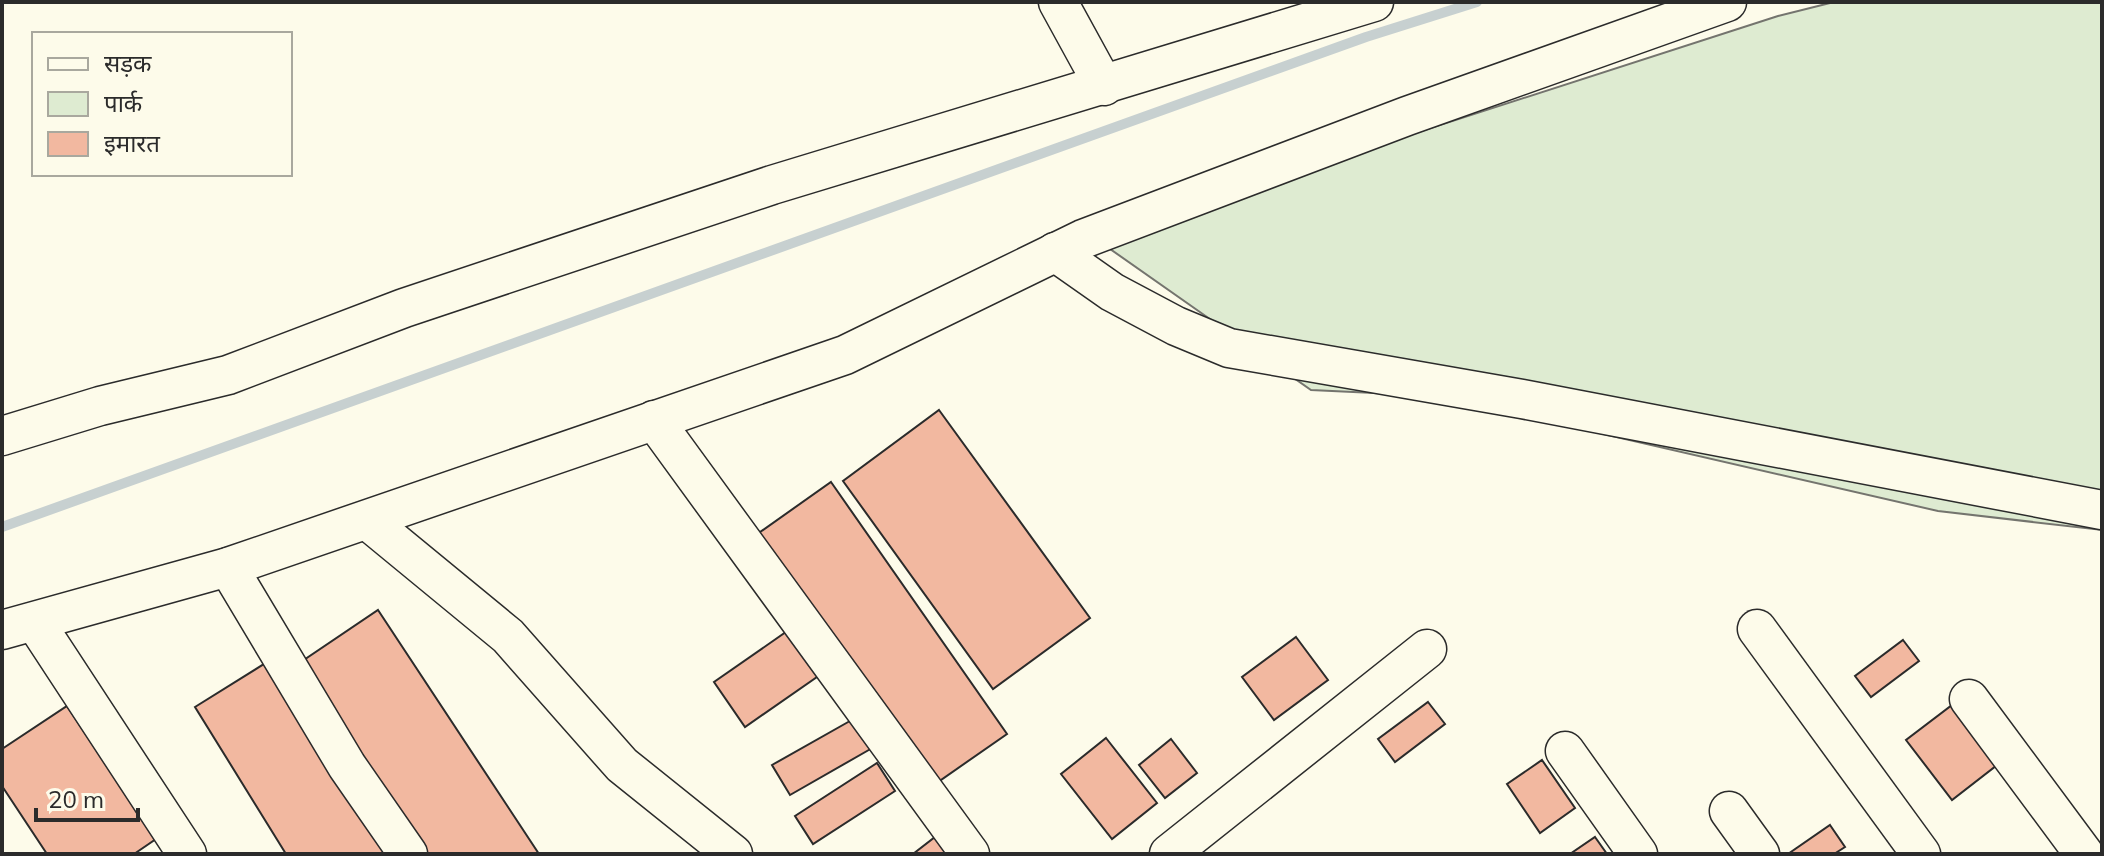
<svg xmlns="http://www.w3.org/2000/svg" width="2104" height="856" font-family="Mulish,'Noto Sans Devanagari',sans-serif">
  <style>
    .green { fill: #deebd1; stroke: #74746e; stroke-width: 2 }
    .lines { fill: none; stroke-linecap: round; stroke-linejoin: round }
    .stream { stroke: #c7d0d0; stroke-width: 10 }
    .building { fill: #f2b8a0; stroke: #2b2b2b; stroke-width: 2 }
    .minor-casing { stroke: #2b2b2b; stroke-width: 41 }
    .minor { stroke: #fdfbea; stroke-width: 38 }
  </style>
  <rect width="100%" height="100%" fill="#fdfbea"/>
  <polygon class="green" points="1834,2 2102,2 2102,530 1938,511 1438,396 1311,390 1093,237 1778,16"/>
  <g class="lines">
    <polyline class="stream" points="2,527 1366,37 1477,2"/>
  </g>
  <g class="building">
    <polygon points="939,410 1090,618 993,689 843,481"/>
    <polygon points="831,482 1007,734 928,789 753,537"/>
    <polygon points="378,610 539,854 415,854 292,668"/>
    <polygon points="796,625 827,670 745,727 714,682"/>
    <polygon points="1296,637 1328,680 1274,720 1242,677"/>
    <polygon points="1903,640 1919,661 1871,697 1855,676"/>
    <polygon points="272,659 393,854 286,854 195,707"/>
    <polygon points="1428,702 1445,724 1395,762 1378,739"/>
    <polygon points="1956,702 2001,762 1952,800 1906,740"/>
    <polygon points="67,706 156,839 134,854 47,854 2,786 2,749"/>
    <polygon points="857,717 874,747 790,795 772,765"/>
    <polygon points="1106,738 1157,803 1112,839 1061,774"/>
    <polygon points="1171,739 1197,773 1165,798 1139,765"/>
    <polygon points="1542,760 1575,808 1540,833 1507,784"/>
    <polygon points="877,763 895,791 813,844 795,816"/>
    <polygon points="1830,825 1845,847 1834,854 1788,854"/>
    <polygon points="935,837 948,854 913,854"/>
    <polygon points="1595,837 1607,854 1570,854"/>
  </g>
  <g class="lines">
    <g class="minor-casing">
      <g id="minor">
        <polyline points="1058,2 1104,86"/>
        <polyline points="1055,252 1112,292 1176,326 1229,348 1522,399 2102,510"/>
        <polyline points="654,420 970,854"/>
        <polyline points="2,436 100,406 228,375 404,308 772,185 1374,2"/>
        <polyline points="367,520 508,636 622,765 733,854"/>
        <polyline points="228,567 347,766 408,854"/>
        <polyline points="35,622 187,854"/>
        <polyline points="1757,629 1921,854"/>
        <polyline points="2,630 228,567 845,355 1083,239 1407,116 1727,2"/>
        <polyline points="1969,699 2084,854"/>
        <polyline points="1565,751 1638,854"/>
        <polyline points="1729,811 1760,854"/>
        <polyline points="1169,854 1427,649"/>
      </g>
    </g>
    <use href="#minor" class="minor"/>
  </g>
  <rect width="2104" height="856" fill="none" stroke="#2b2b2b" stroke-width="8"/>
  <rect x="32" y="32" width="260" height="144" fill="#fdfbea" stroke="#a9a89e" stroke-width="2"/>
  <rect x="48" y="58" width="40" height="12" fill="#fdfbea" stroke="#a9a89e" stroke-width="2"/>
  <text x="104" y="72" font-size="24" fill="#2b2b2b">सड़क</text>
  <rect x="48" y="92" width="40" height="24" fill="#deebd1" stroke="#a9a89e" stroke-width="2"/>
  <text x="104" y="112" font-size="24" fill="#2b2b2b">पार्क</text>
  <rect x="48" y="132" width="40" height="24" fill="#f2b8a0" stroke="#a9a89e" stroke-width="2"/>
  <text x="104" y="152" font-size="24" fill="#2b2b2b">इमारत</text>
  <path d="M36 808v12h102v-12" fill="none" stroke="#2b2b2b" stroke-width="4"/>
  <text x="48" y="808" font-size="24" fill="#2b2b2b" stroke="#fdfbea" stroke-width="6" paint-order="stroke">20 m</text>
</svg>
